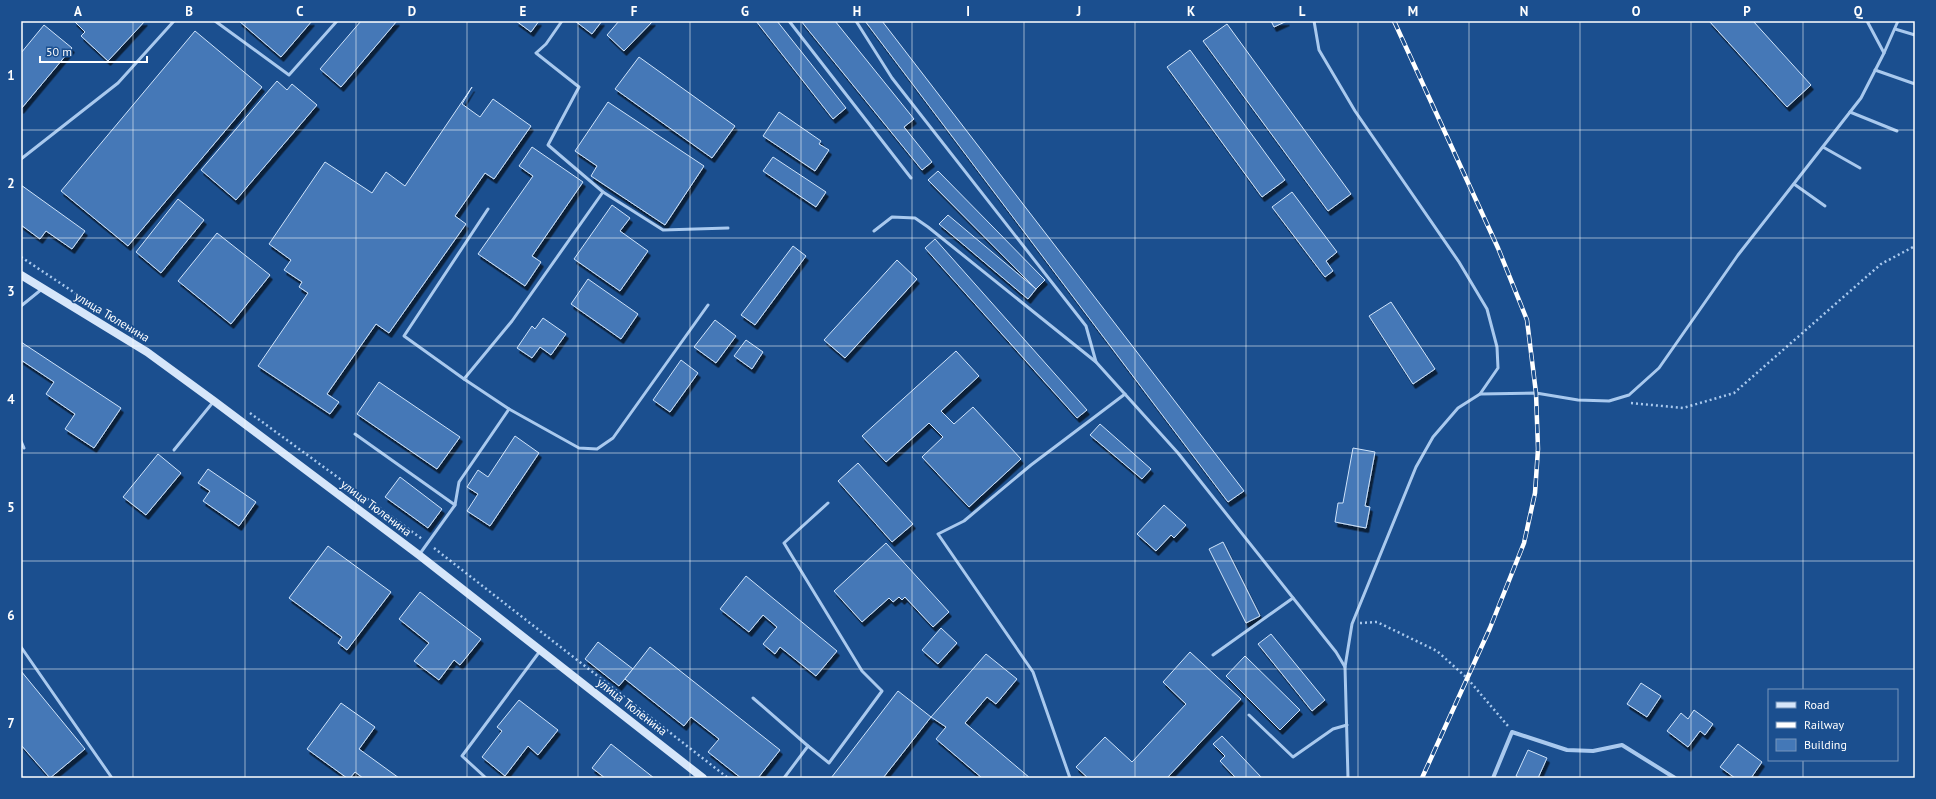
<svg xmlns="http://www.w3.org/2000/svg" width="1936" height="799" font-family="'PT Sans',sans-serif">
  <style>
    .building { fill: #4478b7; stroke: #cfe3fa; filter: url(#shadow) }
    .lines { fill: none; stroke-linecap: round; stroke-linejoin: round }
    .path { stroke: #a9c9ee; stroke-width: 2.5; stroke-dasharray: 2 3; stroke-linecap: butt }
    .service { stroke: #a9c9ee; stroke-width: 3 }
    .minor { stroke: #a9c9ee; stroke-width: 4 }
    .secondary { stroke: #d6e6fa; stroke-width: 8 }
    .rail-casing { stroke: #fff; stroke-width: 4.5 }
    .rail { stroke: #1b4f8f; stroke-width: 3; stroke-dasharray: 9; stroke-linecap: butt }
    .grid { fill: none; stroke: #fff; stroke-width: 1; stroke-opacity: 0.55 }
    .labels { text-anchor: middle; stroke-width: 3.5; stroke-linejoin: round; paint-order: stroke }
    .street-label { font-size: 12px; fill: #fff; stroke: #1b4f8f }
    .neatline { fill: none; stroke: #fff; stroke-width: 1.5 }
    .grid-label { font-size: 13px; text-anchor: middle; font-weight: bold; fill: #fff }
  </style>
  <defs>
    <filter id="shadow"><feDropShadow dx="2.5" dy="4.5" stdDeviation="0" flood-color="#0009"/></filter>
  </defs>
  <rect width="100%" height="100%" fill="#1b4f8f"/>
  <g class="building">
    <polygon points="74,21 145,21 108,61 81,36 85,32"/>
    <polygon points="239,21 312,21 281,57"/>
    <polygon points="361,21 397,21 341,87 320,69"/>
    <polygon points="516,21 539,21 531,32"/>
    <polygon points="575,21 602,21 592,34"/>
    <polygon points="619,21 653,21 624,51 607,35"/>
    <polygon points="756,21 777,21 846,108 833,119"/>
    <polygon points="801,21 835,21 914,119 904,127 932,162 922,170"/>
    <polygon points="865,21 882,21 1244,491 1228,502"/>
    <polygon points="1271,21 1287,21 1274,27"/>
    <polygon points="1709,21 1753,21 1811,85 1787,107"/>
    <polygon points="1227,24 1351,194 1328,211 1203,41"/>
    <polygon points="44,25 72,48 21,109 21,53"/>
    <polygon points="195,31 262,87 128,246 61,191"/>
    <polygon points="1190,50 1285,180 1262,197 1167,67"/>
    <polygon points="639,57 735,126 712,158 615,89"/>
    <polygon points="277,81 287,90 292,84 317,105 236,200 201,170"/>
    <polygon points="472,87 462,104 480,117 493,99 531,126 494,179 485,173 455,216 466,224 389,333 376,324 327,394 339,402 330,414 258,366 308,293 299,287 302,282 284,270 291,260 269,244 325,162 372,193 386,172 405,186"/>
    <polygon points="608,102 704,166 665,225 591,176 597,166 575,151"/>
    <polygon points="779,112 821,141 819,144 829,150 815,171 763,136"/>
    <polygon points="532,147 583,182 532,256 541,262 525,286 478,254 533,176 519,166"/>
    <polygon points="773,157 826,192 816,207 763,171"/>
    <polygon points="938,171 1045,280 1036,289 928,180"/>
    <polygon points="21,185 85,231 72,249 46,231 40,239 21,225"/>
    <polygon points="1292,192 1337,252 1326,261 1333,271 1325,277 1272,207"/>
    <polygon points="178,199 204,220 161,273 136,252"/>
    <polygon points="612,205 630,218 620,231 648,251 620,291 574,259"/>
    <polygon points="948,215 1036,289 1028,299 939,224"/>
    <polygon points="217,233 270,275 231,324 178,281"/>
    <polygon points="935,239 1087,410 1077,418 925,248"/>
    <polygon points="793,246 806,256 755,325 741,315"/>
    <polygon points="897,260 917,279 845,358 824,340"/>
    <polygon points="588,279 638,314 621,339 571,304"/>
    <polygon points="1391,302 1435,369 1413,384 1369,316"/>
    <polygon points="543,318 566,334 551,355 540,347 532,358 517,348 532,326 535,329"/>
    <polygon points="715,320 736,336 716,363 694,347"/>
    <polygon points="746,340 763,352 752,369 734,356"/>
    <polygon points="21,342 121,408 94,448 65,429 75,414 46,394 54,382 21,360"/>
    <polygon points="956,351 979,376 941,411 954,424 973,407 1021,459 969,507 922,457 943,437 929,423 886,462 862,436"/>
    <polygon points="681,360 698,373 670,412 653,400"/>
    <polygon points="379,382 460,437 437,469 357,414"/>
    <polygon points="1100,424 1151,469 1142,479 1090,435"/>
    <polygon points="515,436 539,453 490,526 467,511 478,494 467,487 478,470 488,477"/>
    <polygon points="1353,448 1375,452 1365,506 1370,507 1366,528 1335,522 1338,503 1343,503"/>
    <polygon points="158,454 181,473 146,515 123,497"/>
    <polygon points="858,463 913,524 892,542 838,481"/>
    <polygon points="208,469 256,502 239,526 203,501 210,491 198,483"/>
    <polygon points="400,477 442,509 428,528 385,497"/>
    <polygon points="1164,505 1186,525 1174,538 1171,535 1156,551 1137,534"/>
    <polygon points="1223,542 1260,616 1246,623 1209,549"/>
    <polygon points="886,543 949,612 933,627 905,597 902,600 899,597 893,602 889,598 862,622 834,591"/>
    <polygon points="328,546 391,592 347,650 338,643 342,637 289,598"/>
    <polygon points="746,576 837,651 816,676 780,647 775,654 763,644 777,627 763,615 749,632 720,609"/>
    <polygon points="420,592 481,639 460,665 454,660 439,680 414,661 429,643 399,619"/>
    <polygon points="941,628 957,643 938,664 922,650"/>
    <polygon points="1271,634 1325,700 1312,711 1258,644"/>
    <polygon points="598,642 633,669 619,686 585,659"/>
    <polygon points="650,647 780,750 758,778 741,778 708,752 719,739 691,717 684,726 625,679"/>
    <polygon points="1190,652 1241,699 1167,778 1088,778 1076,767 1105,737 1132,762 1186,704 1163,682"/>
    <polygon points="986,654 1017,679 996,704 987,697 965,723 1030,778 982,778 936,739 946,727 931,717"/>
    <polygon points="1245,656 1300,710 1280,730 1226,676"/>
    <polygon points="21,671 85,749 50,778 21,745"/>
    <polygon points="1641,683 1661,696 1647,717 1627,704"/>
    <polygon points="898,691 931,717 883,778 831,778"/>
    <polygon points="519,700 558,730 538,755 528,746 505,776 482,757 502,731 497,727"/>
    <polygon points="341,703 375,727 359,749 399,778 363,778 355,772 350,778 347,778 307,749"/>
    <polygon points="1694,710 1713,724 1705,735 1700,731 1688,747 1667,731 1681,713 1688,719"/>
    <polygon points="1222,736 1262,778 1236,778 1220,761 1225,756 1213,744"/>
    <polygon points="611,744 654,778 605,778 592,768"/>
    <polygon points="1738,744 1762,762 1751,778 1735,778 1720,767"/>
    <polygon points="1528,750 1547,758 1538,778 1520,778 1516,776"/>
  </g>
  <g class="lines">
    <g class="path">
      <polyline points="21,257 84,299"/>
      <polyline points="1631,403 1683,408 1734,393 1881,264 1915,246"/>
      <polyline points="250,413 422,539"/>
      <polyline points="434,548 728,778"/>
      <polyline points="1360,623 1377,622 1437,651 1467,678 1508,726"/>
    </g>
    <g class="service">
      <polyline points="215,21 289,75 337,21"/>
      <polyline points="789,21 911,178"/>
      <polyline points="856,21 892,78 1086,326 1096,362"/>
      <polyline points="1314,21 1319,50 1355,111 1459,262 1487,309 1497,347 1498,368 1480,394 1458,408 1433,437 1416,467 1352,624 1345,667"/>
      <polyline points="1867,21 1884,53"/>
      <polyline points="1895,29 1915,35"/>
      <polyline points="1875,70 1915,84"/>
      <polyline points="1850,112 1897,131"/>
      <polyline points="1823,147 1860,168"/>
      <polyline points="21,159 118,83 174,21"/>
      <polyline points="1794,184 1825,206"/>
      <polyline points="603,192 663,230 728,228"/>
      <polyline points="874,231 892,217 915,218 928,227 1096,362 1178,453 1336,652 1345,667 1348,778"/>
      <polyline points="21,306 42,289"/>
      <polyline points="464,379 404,336 488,209"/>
      <polyline points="1480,394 1536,393 1578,400 1609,401 1629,395 1659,368 1738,255 1861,98 1884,53 1898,21"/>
      <polyline points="509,409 579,448 597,449 613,438 708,305"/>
      <polyline points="355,434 455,505"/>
      <polyline points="21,441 24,448"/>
      <polyline points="174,450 214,401"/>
      <polyline points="419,555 455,505 459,482 509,409 464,379 512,321 603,192 548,145 579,87 536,53 546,44 562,21"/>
      <polyline points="21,647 112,778"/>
      <polyline points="1213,655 1293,598"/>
      <polyline points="753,698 808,746"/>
      <polyline points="1249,715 1293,757 1333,729 1347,725"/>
      <polyline points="486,778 462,756 540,651"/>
      <polyline points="784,778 808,746 829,763 882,691 862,671 784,543 828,503"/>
      <polyline points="1070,778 1033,672 938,534 964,521 1031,465 1125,394"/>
    </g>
    <polyline class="minor" points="1493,778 1512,732 1567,750 1593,751 1622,745 1675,778"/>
    <polyline class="secondary" points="21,275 147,352 214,401 419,555 703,778"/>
    <g class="rail-casing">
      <polyline id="rail" points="1394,21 1498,248 1527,320 1536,393 1538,449 1535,493 1524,543 1490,628 1422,778"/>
    </g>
    <use href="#rail" class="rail"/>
  </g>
  <path class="grid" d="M133 21V778M245 21V778M356 21V778M467 21V778M578 21V778M690 21V778M801 21V778M912 21V778M1024 21V778M1135 21V778M1246 21V778M1358 21V778M1469 21V778M1580 21V778M1691 21V778M1803 21V690M21 130H1915M21 238H1915M21 346H1915M21 453H1915M21 561H1915M21 669H1915M1803 760V778"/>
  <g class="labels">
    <g class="street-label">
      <text transform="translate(112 317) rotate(31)" y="4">улица Тюленина</text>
      <text transform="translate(376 508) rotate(37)" y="4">улица Тюленина</text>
      <text transform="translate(632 707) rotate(38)" y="4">улица Тюленина</text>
    </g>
  </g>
  <rect width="1936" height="799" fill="none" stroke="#1b4f8f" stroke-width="44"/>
  <rect x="1768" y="689" width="130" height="72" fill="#1b4f8f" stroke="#7695bc"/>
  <rect x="1776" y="702" width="20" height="6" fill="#d6e6fa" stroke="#7695bc"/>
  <text x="1804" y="709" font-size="12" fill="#ffffff">Road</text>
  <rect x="1776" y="722" width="20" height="6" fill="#ffffff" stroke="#7695bc"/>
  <text x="1804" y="729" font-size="12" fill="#ffffff">Railway</text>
  <rect x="1776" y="739" width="20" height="12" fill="#4478b7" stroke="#7695bc"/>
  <text x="1804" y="749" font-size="12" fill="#ffffff">Building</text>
  <path d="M40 56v6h107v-6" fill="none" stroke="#ffffff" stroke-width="2"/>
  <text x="46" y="56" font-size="12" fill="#ffffff" stroke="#1b4f8f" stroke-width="3" paint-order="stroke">50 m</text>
  <rect x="22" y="22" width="1892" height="755" class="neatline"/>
  <g class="grid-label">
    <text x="78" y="16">A</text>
    <text x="189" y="16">B</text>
    <text x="300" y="16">C</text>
    <text x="412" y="16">D</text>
    <text x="523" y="16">E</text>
    <text x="634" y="16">F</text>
    <text x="745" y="16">G</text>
    <text x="857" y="16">H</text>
    <text x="968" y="16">I</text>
    <text x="1079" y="16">J</text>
    <text x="1191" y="16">K</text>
    <text x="1302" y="16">L</text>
    <text x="1413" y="16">M</text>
    <text x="1524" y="16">N</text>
    <text x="1636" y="16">O</text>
    <text x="1747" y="16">P</text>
    <text x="1858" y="16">Q</text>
    <text x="11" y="80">1</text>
    <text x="11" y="188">2</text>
    <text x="11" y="296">3</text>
    <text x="11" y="404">4</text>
    <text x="11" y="512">5</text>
    <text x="11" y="620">6</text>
    <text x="11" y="728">7</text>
  </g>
</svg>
